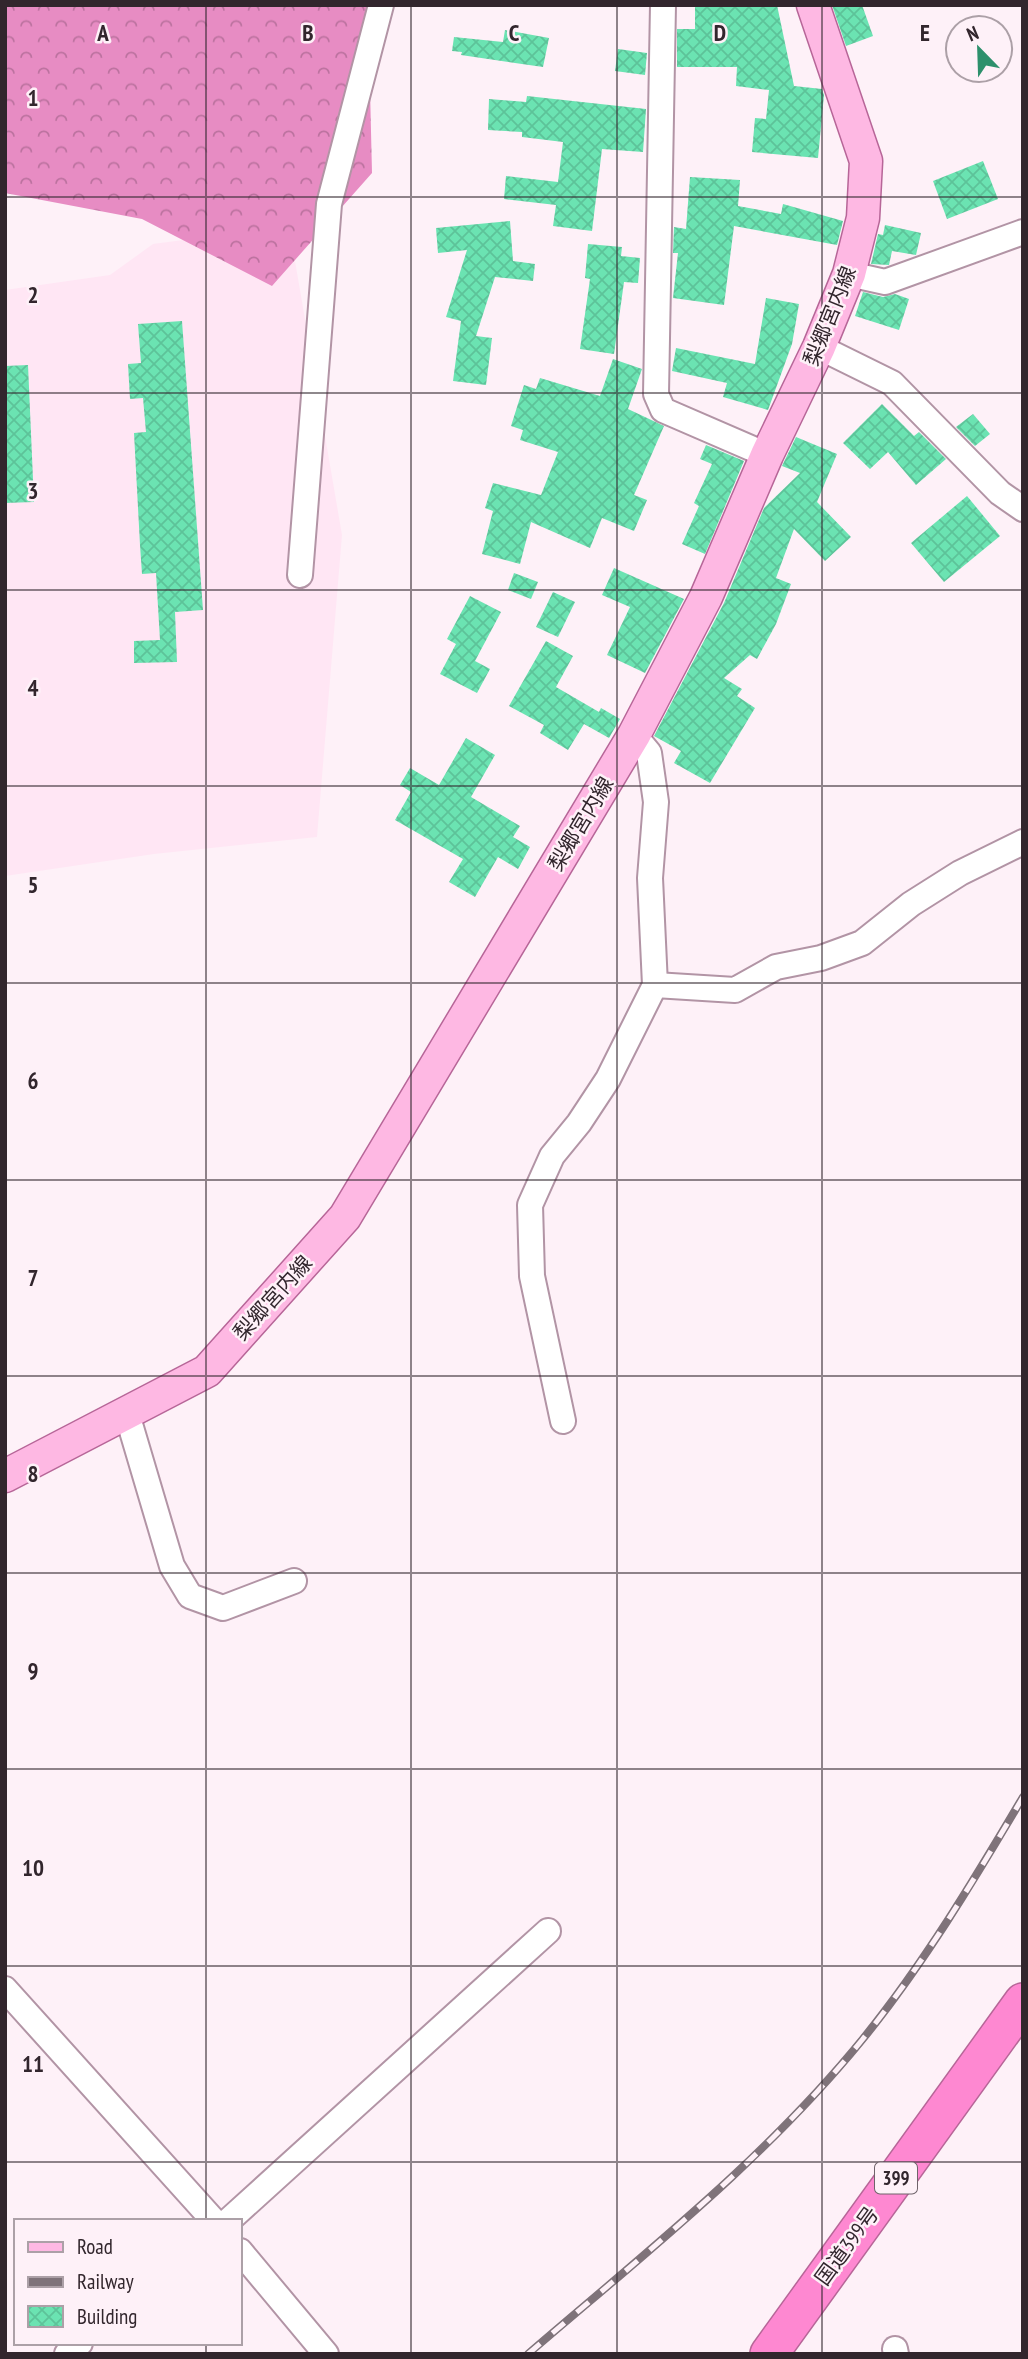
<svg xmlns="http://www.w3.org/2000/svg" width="1028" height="2359" font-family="'PT Sans Narrow','Noto Sans JP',sans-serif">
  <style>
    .built { fill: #ffe6f4 }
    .forest { fill: url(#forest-crowns) }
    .building { fill: url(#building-cross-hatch) }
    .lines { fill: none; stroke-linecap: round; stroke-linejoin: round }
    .minor-casing { stroke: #b294a5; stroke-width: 28 }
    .major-casing { stroke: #b76698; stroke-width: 35 }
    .highway-casing { stroke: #b76698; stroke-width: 40 }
    .minor { stroke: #fff; stroke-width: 24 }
    .major { stroke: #feb8e3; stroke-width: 32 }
    .highway { stroke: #fe88d1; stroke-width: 37 }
    .rail-casing { stroke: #7f737a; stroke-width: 8 }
    .rail { stroke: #fef1f8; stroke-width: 5; stroke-dasharray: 16; stroke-linecap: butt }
    .grid { fill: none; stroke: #32262d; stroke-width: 2; stroke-opacity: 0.55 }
    .labels { text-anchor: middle; stroke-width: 5; stroke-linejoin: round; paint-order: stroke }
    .shield { fill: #fef1f8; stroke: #6f636a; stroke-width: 2 }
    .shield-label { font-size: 19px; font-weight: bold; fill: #32262d }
    .street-label { font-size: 21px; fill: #32262d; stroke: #fef1f8 }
    .grid-label { font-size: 23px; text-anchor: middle; font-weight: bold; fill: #32262d; stroke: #fef1f8; stroke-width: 5; stroke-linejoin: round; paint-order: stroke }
  </style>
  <defs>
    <pattern id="forest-crowns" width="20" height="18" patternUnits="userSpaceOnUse" patternTransform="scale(1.75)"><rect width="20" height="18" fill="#e78cc3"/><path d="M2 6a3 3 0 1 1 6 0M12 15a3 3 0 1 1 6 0" fill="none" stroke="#bc729f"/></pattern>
    <pattern id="building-cross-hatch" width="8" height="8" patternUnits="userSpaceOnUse" patternTransform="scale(1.75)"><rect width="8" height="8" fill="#6be3b2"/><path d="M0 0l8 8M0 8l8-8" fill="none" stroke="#5dc399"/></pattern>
  </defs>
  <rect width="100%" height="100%" fill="#fef1f8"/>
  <polygon class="built" points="289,226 342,535 317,837 154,854 5,876 5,290 110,275 153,244"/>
  <polygon class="forest" points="5,5 368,5 372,173 272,286 142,219 5,193"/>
  <g class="building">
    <polygon points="695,5 777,5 794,86 822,89 824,95 818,158 752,152 755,118 766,119 769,90 736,86 737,67 677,67 677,29 695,29"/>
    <polygon points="832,5 862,5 873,36 846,46"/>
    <polygon points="505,30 549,38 543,67 461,55 462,52 452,51 454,37 503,42"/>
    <polygon points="618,49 647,53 645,75 615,71"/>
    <polygon points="527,96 646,109 643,152 602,149 592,231 553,226 556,205 504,199 506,176 558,182 563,142 522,137 522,132 488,130 489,99 526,102"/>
    <polygon points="983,161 998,199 947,219 933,181"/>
    <polygon points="690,177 740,180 738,206 781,214 783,204 843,221 837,245 734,226 724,305 673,298 678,253 673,253 674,227 686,229"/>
    <polygon points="510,221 513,261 535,264 533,281 495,277 476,336 492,338 486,385 453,381 461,321 446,317 467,250 438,253 436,228"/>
    <polygon points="885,225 921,233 916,255 892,251 889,265 871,264 878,234 883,235"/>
    <polygon points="588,244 622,247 621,256 640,258 638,283 624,282 614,354 580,349 590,279 585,278"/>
    <polygon points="863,292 883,297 895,294 909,299 899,330 855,316"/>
    <polygon points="766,298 799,304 792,344 768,410 723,397 727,383 672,371 676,348 755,364"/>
    <polygon points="182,321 203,610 175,612 177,662 134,663 134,641 160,640 156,573 142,574 140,545 134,433 146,432 143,398 130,399 128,364 141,363 138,324"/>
    <polygon points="613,359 642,369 628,409 664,426 634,495 647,500 634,531 602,518 590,548 531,522 520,564 482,554 493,511 485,508 493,483 541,495 558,452 520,440 523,430 511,426 524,385 536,389 540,378 600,396"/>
    <polygon points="28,365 34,502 5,503 5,366"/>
    <polygon points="882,404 914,436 919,432 946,459 916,485 888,452 870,469 843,443"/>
    <polygon points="973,414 990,434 975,446 956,427"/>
    <polygon points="796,437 837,454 817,502 851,537 825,561 794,529 776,578 791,584 776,624 757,659 750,655 724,678 742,689 737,696 755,708 710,783 674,763 681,751 654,736 724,603 764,508 800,473 782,466"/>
    <polygon points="706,445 744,461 705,554 682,544 699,506 694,503 712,464 700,459"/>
    <polygon points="967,496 1000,536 944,582 911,543"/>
    <polygon points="614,568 684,599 645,673 607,655 630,607 602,595"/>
    <polygon points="514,573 538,582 531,599 508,590"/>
    <polygon points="553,592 575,602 558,637 536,627"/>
    <polygon points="470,596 501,612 475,661 490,669 477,693 440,674 456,644 447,639"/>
    <polygon points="546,641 573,656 556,687 599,712 601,708 620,719 609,738 584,724 568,750 540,733 544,725 509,706"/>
    <polygon points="466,738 495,755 471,797 520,826 513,837 530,847 518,869 498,857 475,897 449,882 463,859 395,820 411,792 400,785 410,768 439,785"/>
  </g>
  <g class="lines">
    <g class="minor-casing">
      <g id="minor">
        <polyline points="663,5 656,394 663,410 767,455"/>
        <polyline points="849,274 885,282 1023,232"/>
        <polyline points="819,347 892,383 1000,493 1023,509"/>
        <polyline points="300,575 329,204 381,5"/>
        <polyline points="655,985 735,990 776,967 821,958 862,943 911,904 960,873 1023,842"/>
        <polyline points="127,1414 172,1566 190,1596 223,1608 294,1581"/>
        <polyline points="563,1421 532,1276 530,1205 552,1156 579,1123 608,1079 655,985 650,878 656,802 649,753 634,735"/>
        <polyline points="5,1989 214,2221"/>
        <polyline points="228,2221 548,1931"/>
        <polyline points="240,2251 326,2354"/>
        <polyline points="895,2349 896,2354"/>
        <polyline points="67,2354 80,2343"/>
      </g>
    </g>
    <g class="major-casing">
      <polyline id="major" points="5,1476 207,1371 345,1217 634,735 706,597 767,455 819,347 849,274 863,218 866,161 813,5"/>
    </g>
    <g class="highway-casing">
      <polyline id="highway" points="769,2354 1023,2002"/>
    </g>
    <use href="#minor" class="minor"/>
    <use href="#major" class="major"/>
    <use href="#highway" class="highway"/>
    <g class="rail-casing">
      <path id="rail" d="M528 2354C644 2254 765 2159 862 2040 923 1965 974 1880 1023 1797"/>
    </g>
    <use href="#rail" class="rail"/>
  </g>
  <path class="grid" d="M206 5V2221M411 5V2354M617 5V2354M822 5V2354M5 197H1023M5 393H1023M5 590H1023M5 786H1023M5 983H1023M5 1180H1023M5 1376H1023M5 1573H1023M5 1769H1023M5 1966H1023M5 2162H1023M206 2343V2354"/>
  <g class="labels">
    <rect class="shield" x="875" y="2162.5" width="42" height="31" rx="5"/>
    <g class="shield-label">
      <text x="896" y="2185">399</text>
    </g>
    <g class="street-label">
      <text transform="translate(830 316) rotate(-68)" y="7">梨郷宮内線</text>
      <text transform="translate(581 824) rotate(-59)" y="7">梨郷宮内線</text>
      <text transform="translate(273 1298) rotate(-48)" y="7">梨郷宮内線</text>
      <text transform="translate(847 2246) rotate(-54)" y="7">国道399号</text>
    </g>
  </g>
  <g class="grid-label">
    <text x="103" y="41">A</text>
    <text x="308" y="41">B</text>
    <text x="514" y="41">C</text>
    <text x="720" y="41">D</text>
    <text x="925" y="41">E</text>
    <text x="33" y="106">1</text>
    <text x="33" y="303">2</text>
    <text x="33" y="499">3</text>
    <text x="33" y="696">4</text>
    <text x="33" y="893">5</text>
    <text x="33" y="1089">6</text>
    <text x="33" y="1286">7</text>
    <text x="33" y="1482">8</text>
    <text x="33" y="1679">9</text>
    <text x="33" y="1876">10</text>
    <text x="33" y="2072">11</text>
  </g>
  <rect width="1028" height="2359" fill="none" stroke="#32262d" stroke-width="14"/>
  <rect x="14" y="2219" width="228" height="126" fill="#fef1f8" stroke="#aca0a7" stroke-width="2"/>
  <rect x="28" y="2242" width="35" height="10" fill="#feb8e3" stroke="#aca0a7" stroke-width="2"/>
  <text x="77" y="2254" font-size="21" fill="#32262d">Road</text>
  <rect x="28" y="2277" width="35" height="10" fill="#7f737a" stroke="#aca0a7" stroke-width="2"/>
  <text x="77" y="2289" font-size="21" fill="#32262d">Railway</text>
  <rect x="28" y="2306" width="35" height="21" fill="url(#building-cross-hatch)" stroke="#aca0a7" stroke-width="2"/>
  <text x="77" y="2324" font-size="21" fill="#32262d">Building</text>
  <g transform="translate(979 49) rotate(337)"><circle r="33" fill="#fef1f8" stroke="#aca0a7" stroke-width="2"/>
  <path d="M0-5L12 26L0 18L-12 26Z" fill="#2d906c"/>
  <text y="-10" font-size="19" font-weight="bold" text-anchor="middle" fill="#32262d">N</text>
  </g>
</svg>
